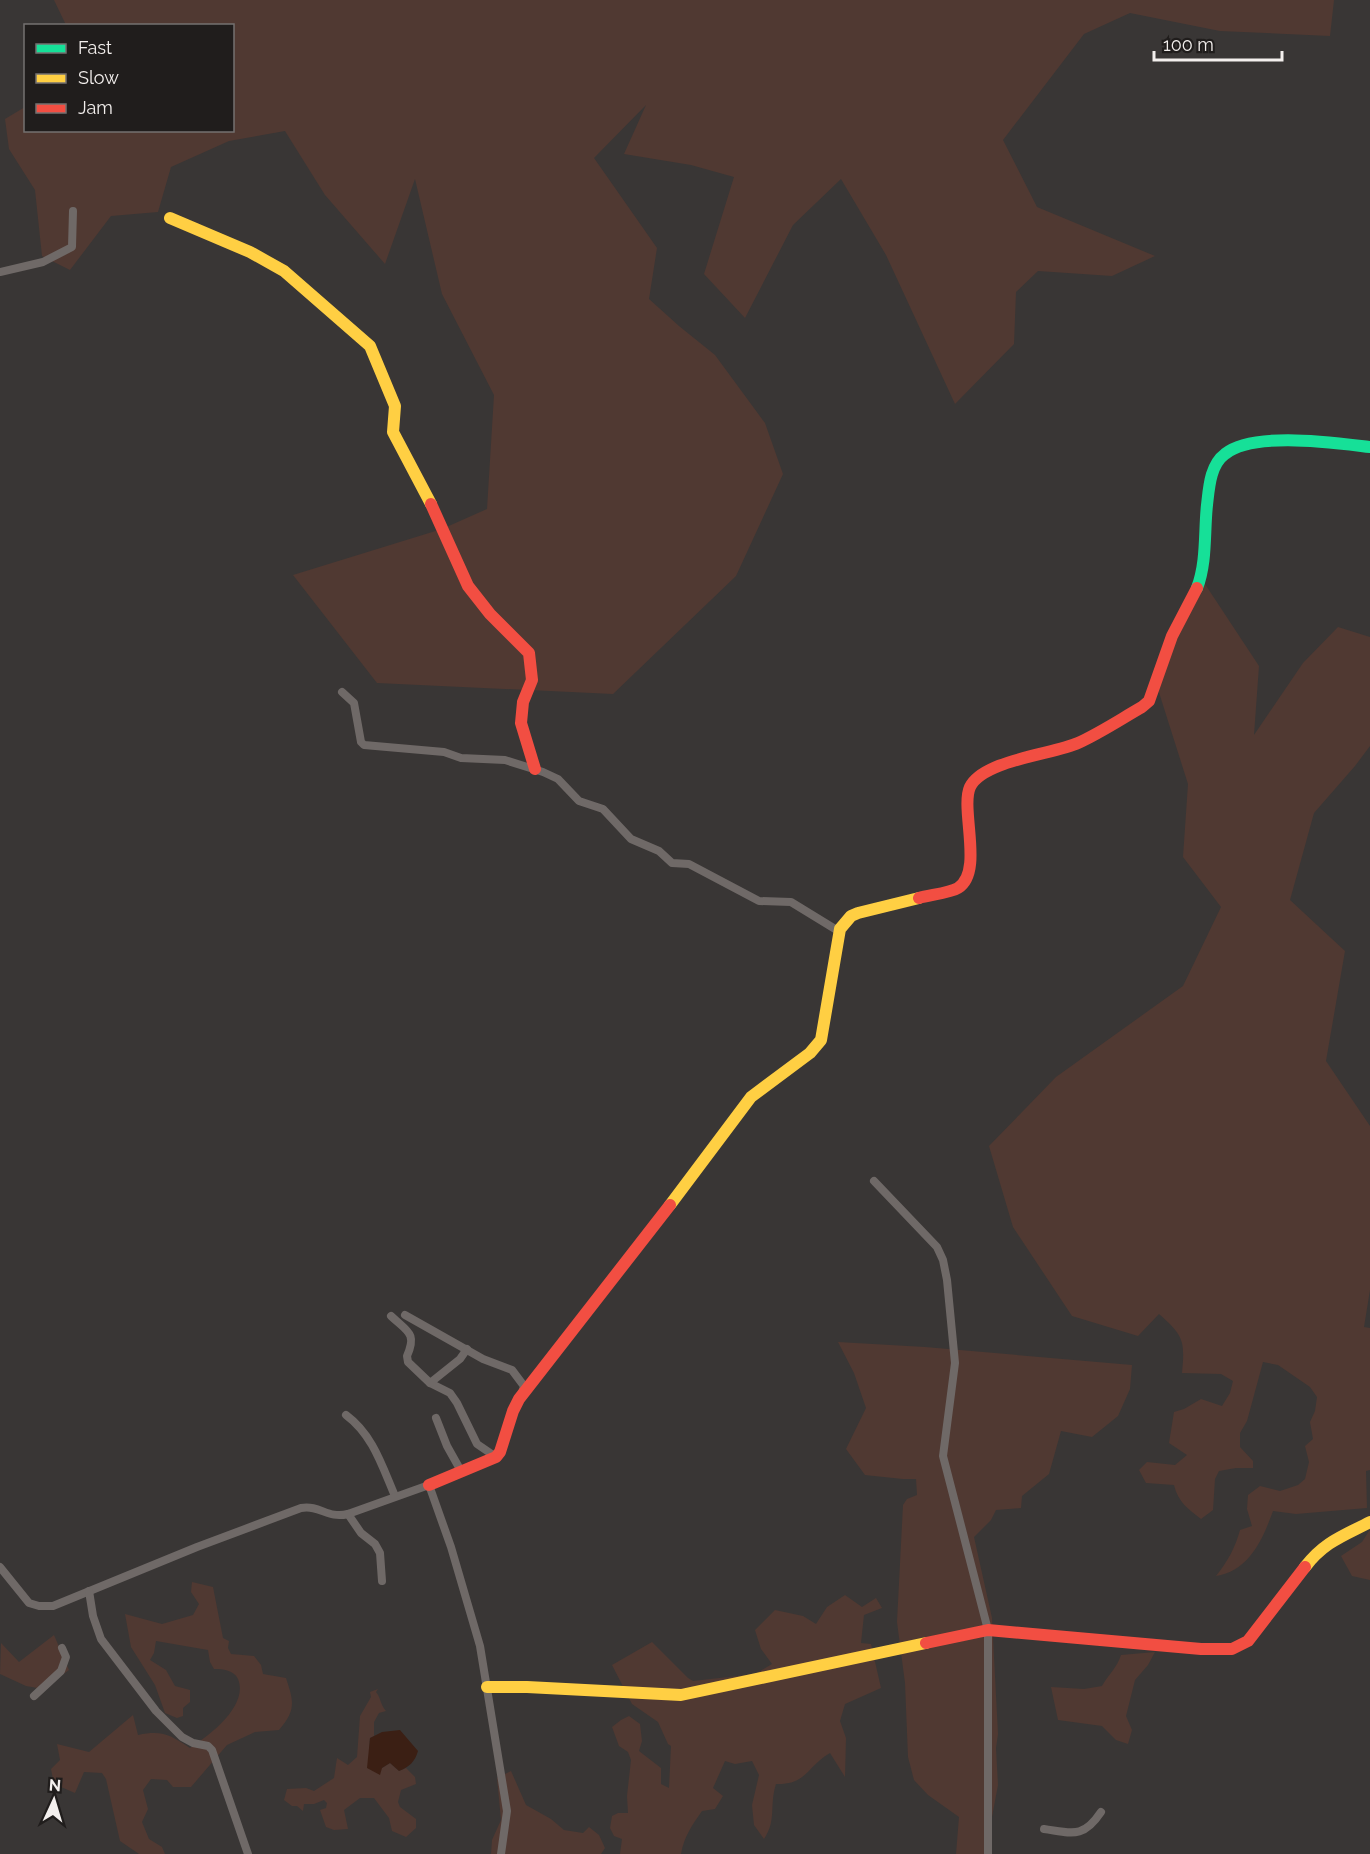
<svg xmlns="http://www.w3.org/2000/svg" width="1370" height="1854" font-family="Raleway,sans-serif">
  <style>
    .green { fill: #503932 }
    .water { fill: #3b1f14 }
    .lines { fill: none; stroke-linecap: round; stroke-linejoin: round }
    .street { stroke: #6f6967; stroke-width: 8 }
    .fast { stroke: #16e098; stroke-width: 12 }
    .slow { stroke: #ffcf43; stroke-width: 12 }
    .jam { stroke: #f24e42; stroke-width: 12 }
  </style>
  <rect width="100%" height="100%" fill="#393635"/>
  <g class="green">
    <polygon points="54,0 1334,0 1330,36 1220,31 1130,13 1084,34 1003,140 1037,207 1155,256 1112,276 1038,271 1016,292 1014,344 955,404 886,255 841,179 793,225 745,318 704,274 734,177 691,165 624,154 646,105 594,158 657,248 649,299 679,326 715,355 765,423 783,474 736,576 613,694 377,683 293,575 442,529 487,509 494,395 442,294 415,179 385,264 325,195 285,131 229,141 171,167 158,212 111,216 70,270 42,256 35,190 9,149 5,119 25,107 26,130 232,130 232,26 66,25"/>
    <path d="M1201 578 1259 666 1254 735 1303 663 1338 627 1370 637V746L1355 766 1314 813 1290 900 1345 951 1326 1061 1370 1126V1290L1364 1327 1370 1328V1470L1366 1471 1367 1508 1296 1514 1273 1511C1263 1539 1249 1571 1216 1576 1228 1561 1235 1548 1240 1530L1252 1526 1247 1509 1248 1495 1260 1486 1280 1491 1298 1485 1305 1479 1309 1462 1305 1446 1313 1439 1310 1422 1315 1411 1317 1397 1310 1387 1278 1365 1263 1362 1247 1421 1240 1433V1447L1253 1461V1468H1236L1219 1471 1215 1479 1213 1510 1201 1519C1188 1509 1178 1502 1174 1485L1146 1483 1139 1470 1147 1462 1175 1465 1187 1455 1169 1443 1174 1412 1184 1409 1201 1399 1222 1406 1230 1393 1233 1381 1221 1374 1182 1373C1185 1341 1184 1336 1159 1314L1138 1336 1072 1316 1013 1227 989 1146 1056 1077 1183 986 1221 907 1183 857 1188 784 1156 683Z"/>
    <polygon points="838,1342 925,1347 1132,1365 1130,1389 1118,1416 1092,1437 1061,1431 1049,1474 1022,1496 1021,1508 996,1510 991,1520 974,1537 992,1618 998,1734 996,1748 998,1785 985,1854 956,1854 959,1817 928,1795 914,1780 908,1757 905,1683 897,1622 903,1505 907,1499 917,1495 916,1479 903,1479 865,1475 846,1449 866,1408 854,1373"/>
    <polygon points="1369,1531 1370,1531 1370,1580 1352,1576 1341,1556 1362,1542"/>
    <path d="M192 1582 213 1587 223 1638 229 1641 228 1648 231 1654 254 1656 261 1665 263 1674 286 1678C294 1702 296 1710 279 1730L255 1732 227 1745 191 1787H173L167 1780 151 1779 143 1790 148 1809 142 1822 149 1839 162 1847 165 1854H139L120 1841 106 1779 102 1773 84 1772 75 1793 54 1784 51 1769 60 1760 57 1744 89 1752 133 1715 138 1735C163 1730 170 1735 190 1748 209 1736 249 1706 238 1679 234 1670 223 1669 214 1669L210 1662 208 1650 156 1641 154 1653 150 1660 166 1670 175 1686 190 1690V1702L183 1708V1716L177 1718 165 1713 155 1685 131 1647 125 1614 162 1624 193 1615 199 1604 191 1592Z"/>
    <path d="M845 1595 862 1607 876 1598 882 1608 864 1615 861 1643 871 1644 881 1688 845 1704 840 1721 846 1738 845 1777 830 1753C807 1766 807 1785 776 1784 769 1806 777 1820 764 1839L754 1825 752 1805 759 1775 752 1761 735 1764 725 1761 713 1788 723 1796 715 1809 702 1811C692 1825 684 1837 681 1854H620L622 1839 614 1836 610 1828 612 1816 618 1813H628L627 1796 631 1760 628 1752 619 1746 612 1727 621 1720 629 1716 640 1724 642 1741 639 1751 661 1768V1784L669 1788 671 1746 668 1744 658 1722 632 1704 612 1665 652 1642 688 1678 693 1681 755 1674 772 1664 761 1649 755 1630 775 1610 803 1616 816 1624 827 1607Z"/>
    <polygon points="54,1635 69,1670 43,1689 26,1686 0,1674 1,1643 19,1662"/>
    <path d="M1155 1652 1148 1665 1135 1680 1126 1716 1132 1730 1128 1744 1116 1740 1102 1726 1058 1720 1051 1687 1084 1689 1102 1686C1108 1675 1117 1668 1121 1655Z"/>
    <path d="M378 1689 376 1692C381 1698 380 1704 386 1711L379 1713 374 1722V1736L370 1738 369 1750 382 1768 390 1763 399 1771 406 1768 415 1777 416 1784 401 1790 398 1802 400 1807 416 1819V1828L406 1837 392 1831 389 1818 374 1798H360L344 1810 348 1829 334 1830 326 1827 320 1810 326 1808 327 1803 324 1800 314 1804H304L303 1811 297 1806H292L284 1800 287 1789 306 1788 314 1791 334 1778 337 1758 348 1765 357 1757 360 1716 371 1697 370 1692Z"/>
    <polygon points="511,1771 526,1805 551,1819 564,1830 583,1833 589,1827 599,1835 605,1848 601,1854 491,1854 492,1840 501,1820 497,1778"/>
  </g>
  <path class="water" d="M400 1730 418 1751C415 1762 409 1767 399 1771L390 1763 382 1768 380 1775 367 1768 370 1738 382 1732Z"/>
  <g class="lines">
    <g class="street">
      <polyline points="0,272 43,262 72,247 73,211"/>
      <polyline points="342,692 354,703 361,742 364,745 444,752 461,758 505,760 543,772 558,779 579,801 603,809 631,839 659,851 672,863 689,864 759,901 791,902 840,932"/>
      <polyline points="874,1181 937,1247 943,1260 947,1280 955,1363 943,1456 988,1630 988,1854"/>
      <polyline points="405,1315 483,1359 512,1370 524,1386 522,1393"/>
      <path d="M391 1316C408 1332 417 1333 407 1356L408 1362 430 1383 450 1393 457 1403 477 1444 496 1457"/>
      <polyline points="430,1383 460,1359 467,1349"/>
      <path d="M346 1415C373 1435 382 1466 395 1496"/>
      <polyline points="436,1418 447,1446 461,1471"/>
      <polyline points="348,1514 361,1533 375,1544 380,1553 382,1581"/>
      <path d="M0 1567 29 1603 39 1606H53L197 1547 301 1508C321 1505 327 1519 348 1514L429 1485 451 1547 480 1646 507 1811 501 1854"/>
      <polyline points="89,1591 93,1616 101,1639 156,1711 182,1737 193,1743 208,1746 212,1750 248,1854"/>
      <polyline points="34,1696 61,1671 66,1657 62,1648"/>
      <path d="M1044 1829C1072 1833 1083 1839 1101 1812"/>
    </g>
    <path class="fast" d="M1197 588C1207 562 1204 532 1207 505 1209 488 1210 465 1225 454 1253 431 1335 443 1370 447"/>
    <g class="slow">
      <polyline points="170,218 250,252 284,271 370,346 395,406 393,432 431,504"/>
      <polyline points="670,1205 751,1097 810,1053 821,1040 840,929 851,916 858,913 919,898"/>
      <path d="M1305 1567C1324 1542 1343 1536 1370 1522"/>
      <polyline points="487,1687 527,1687 681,1695 926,1643"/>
    </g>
    <g class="jam">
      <polyline points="431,504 468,586 490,614 529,653 532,680 523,702 521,723 535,769"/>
      <path d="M919 898C929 895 950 893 958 888 984 872 960 809 970 787 983 760 1054 754 1078 743 1100 733 1121 719 1142 707L1149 701 1172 636 1197 588"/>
      <polyline points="429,1485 496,1457 500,1452 513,1411 519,1399 670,1205"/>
      <polyline points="926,1643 988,1630 1201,1649 1232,1649 1248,1641 1305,1567"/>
    </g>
  </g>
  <rect x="24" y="24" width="210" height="108" fill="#201d1c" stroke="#747170" stroke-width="1.5"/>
  <rect x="36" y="44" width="30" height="9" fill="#16e098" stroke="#747170" stroke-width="1.5"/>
  <text x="78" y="54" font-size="18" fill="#f3efed">Fast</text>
  <rect x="36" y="74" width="30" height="9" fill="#ffcf43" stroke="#747170" stroke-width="1.5"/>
  <text x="78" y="84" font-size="18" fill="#f3efed">Slow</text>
  <rect x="36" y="104" width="30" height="9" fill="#f24e42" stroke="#747170" stroke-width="1.5"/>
  <text x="78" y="114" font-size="18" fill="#f3efed">Jam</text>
  <g transform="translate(54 1800) rotate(4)" stroke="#201d1c" stroke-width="4.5" paint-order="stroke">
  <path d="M0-4.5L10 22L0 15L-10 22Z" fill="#f3efed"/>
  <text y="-9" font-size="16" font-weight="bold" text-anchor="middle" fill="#f3efed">N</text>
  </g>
  <path d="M1154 51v9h128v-9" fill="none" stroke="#f3efed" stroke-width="3"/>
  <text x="1163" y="51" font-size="18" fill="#f3efed" stroke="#201d1c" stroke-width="4.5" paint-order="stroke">100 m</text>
</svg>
